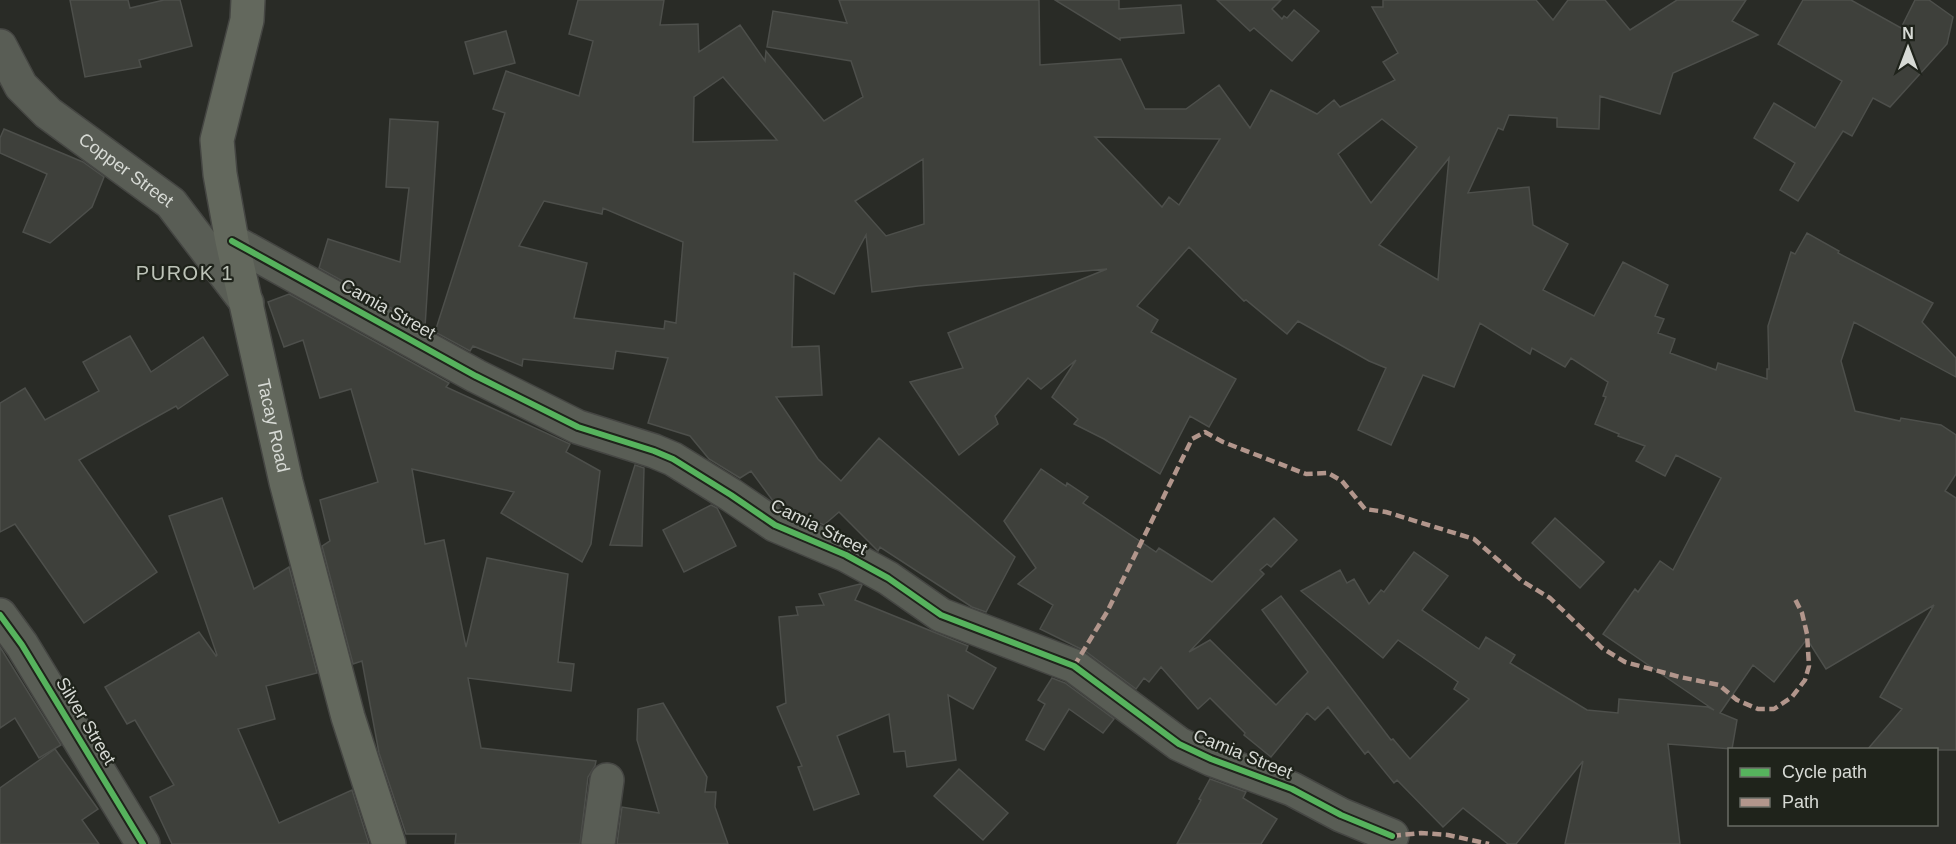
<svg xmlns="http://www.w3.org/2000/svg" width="1956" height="844" font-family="Helvetica,sans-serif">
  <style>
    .building { fill: #3e403b; stroke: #4d4f4b; stroke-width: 1.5; fill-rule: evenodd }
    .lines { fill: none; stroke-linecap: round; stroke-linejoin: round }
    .street-casing { stroke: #454643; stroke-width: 36 }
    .secondary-casing { stroke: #454643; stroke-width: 36 }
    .street { stroke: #595d55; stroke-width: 33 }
    .secondary { stroke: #63685d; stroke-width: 33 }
    .quiet { stroke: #b2968c; stroke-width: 4.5; stroke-dasharray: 9 4.5; stroke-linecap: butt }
    .cycleway-casing { stroke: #1f231b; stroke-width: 10 }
    .cycleway { stroke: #56b35d; stroke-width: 6 }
    .labels { text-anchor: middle; stroke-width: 4.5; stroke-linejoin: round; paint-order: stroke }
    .street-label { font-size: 18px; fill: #d7dad5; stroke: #1f231b }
    .neighbourhood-label { font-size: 20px; letter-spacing: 1.5px; fill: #bdc3b8; stroke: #1f231b }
  </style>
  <rect width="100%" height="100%" fill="#292b26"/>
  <g class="building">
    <polygon points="70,0 128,0 130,8 164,0 180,0 192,46 139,60 141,67 85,77"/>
    <path d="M578 0H664L660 25 698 24 699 52 740 25 765 61 766 51 824 121 863 97 851 61 767 47 773 11 847 23 839 0H1039L1040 65 1121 59 1145 109H1186L1219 85 1250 128 1271 90 1317 114 1334 100 1340 107 1395 80 1383 62 1398 53 1372 7H1383V0H1536L1553 20 1568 0H1605L1630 30 1677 0H1746L1732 21 1758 35 1673 73 1660 114 1600 96 1599 129 1557 127V118L1509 115 1503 130 1498 128 1468 193 1529 187 1533 225 1568 244 1543 290 1594 316 1623 262 1668 285 1655 316 1664 319 1658 333 1675 339 1670 353 1716 370 1718 363 1767 379V369H1769L1768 326 1791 252 1795 254 1807 233 1839 251 1838 253 1933 303 1922 322 1956 358V377L1854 322 1841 361 1855 411 1900 421 1901 418 1941 425 1956 435V474L1945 491 1956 498V750H1867L1902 709 1880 697 1934 605 1826 669 1807 639 1774 682 1753 665 1720 713 1737 720 1732 749 1668 744 1680 844H1565L1583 761 1516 844H1508L1463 808 1443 827 1397 780 1394 783 1368 751 1365 754 1328 707 1315 720 1307 713 1271 757 1244 735 1245 733 1210 698 1198 709 1161 667 1149 682 1144 678 1136 689 1085 651 1040 629 1053 605 1018 584 1036 568 1004 521 1041 469 1066 486 1067 483 1088 497 1083 503 1156 552 1159 548 1212 582 1274 518 1297 540 1271 567 1267 564 1260 570 1264 574 1189 652 1210 640 1276 705 1308 672 1262 610 1281 596 1391 740 1393 739 1410 759 1469 699 1454 689 1458 682 1398 640 1383 658 1301 591 1340 570 1347 583 1354 579 1369 604 1381 590 1384 592 1414 552 1448 576 1422 610 1479 649 1486 637 1515 655 1510 663 1587 710 1618 713 1619 699 1708 707 1714 710 1603 634 1635 589 1638 592 1660 561 1673 570 1721 478 1676 455 1665 476 1636 461 1645 446 1618 436 1619 434 1595 424 1606 397 1603 396 1608 382 1571 358 1565 367 1532 348 1530 354 1480 323 1454 387 1423 375 1391 445 1358 430 1386 368 1369 361 1298 321 1287 334 1246 300 1244 301 1189 247 1137 306 1158 320 1151 332 1236 379 1209 427 1190 416 1160 474 1104 439 1074 424 1078 419 1052 397 1076 360 1041 389 1028 378 995 416 998 424 959 455 910 382 963 368 948 333 1107 269 918 286 872 292 866 235 834 294 794 273 792 347 819 346 822 395 776 397 818 459 841 481 879 438 1015 557 986 612 972 607 880 547 878 551 839 512 824 525 784 508 773 501 751 471 740 478 709 459 690 436 648 423 668 358 616 351 613 369 523 359 522 366 473 346 470 351 435 332 505 113 493 109 506 71 579 96 593 41 569 34ZM723 77 777 140 693 142 694 97ZM1382 119 1417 147 1371 203 1338 154ZM1095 137 1220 139 1179 205 1169 197 1162 207ZM1449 158 1441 241 1438 280 1379 245ZM923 159 924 224 886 236 855 201ZM544 201 602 214 603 208 683 242 676 323 665 321 664 329 574 318 587 263 519 246Z"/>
    <polygon points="1055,0 1119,0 1119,9 1181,5 1184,33 1120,38 1120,40"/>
    <polygon points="1217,0 1281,0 1272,9 1282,19 1284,16 1287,18 1294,10 1319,31 1292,61 1254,28 1250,31"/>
    <polygon points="1803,0 1851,0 1901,28 1915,0 1929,0 1953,17 1947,44 1890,107 1873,98 1852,136 1843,131 1798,201 1780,190 1795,163 1754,138 1774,103 1815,128 1842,81 1778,44"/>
    <polygon points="506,31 515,63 474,74 465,42"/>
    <polygon points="390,119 438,122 425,327 319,268 328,239 400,262 409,188 386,187"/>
    <polygon points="4,129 83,162 104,177 92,207 50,243 23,232 47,174 0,153 0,138"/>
    <polygon points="289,294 449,383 446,387 570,444 566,452 600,471 591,544 582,562 501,513 514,492 412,469 425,544 444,540 466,647 487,558 568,574 558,662 574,664 571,691 468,678 481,748 596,761 595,766 588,777 580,844 455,844 456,834 406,834 379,753 362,661 353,664 322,546 330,541 320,500 378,482 351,389 320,398 303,340 284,347 268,302"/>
    <polygon points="130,336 151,372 203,337 228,375 178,409 176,406 79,460 157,572 84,623 15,524 0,532 0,403 25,388 45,420 99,391 83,362"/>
    <polygon points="635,465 644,468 642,546 610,545"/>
    <polygon points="222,498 254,589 289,567 317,673 266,686 275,719 238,729 279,823 352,790 369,844 172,844 150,797 174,785 135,720 127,724 105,687 199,632 216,656 217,655 169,516"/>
    <polygon points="711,505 717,508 736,546 684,572 663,530"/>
    <polygon points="1555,518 1604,562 1580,588 1532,543"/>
    <polygon points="860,584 862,585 855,600 968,646 966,651 996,668 973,709 948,695 956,760 907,767 905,751 894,752 889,714 837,736 859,794 814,810 798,767 802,766 777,707 786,703 779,617 798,615 796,607 824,605 819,594"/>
    <polygon points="0,647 61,745 39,758 15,718 0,728"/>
    <polygon points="1052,678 1065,683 1114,719 1103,733 1069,709 1044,750 1026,740 1045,704 1038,700"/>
    <polygon points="663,703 707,777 705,792 716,792 715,807 728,844 617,844 622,807 659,813 637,740 638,709"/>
    <polygon points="55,749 98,809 82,820 99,844 0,844 0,788"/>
    <polygon points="959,769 1008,813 983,840 934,796"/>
    <polygon points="1210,779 1246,792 1243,798 1277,819 1261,844 1177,844 1201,800 1199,799"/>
  </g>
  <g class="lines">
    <g class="street-casing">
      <g id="street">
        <path id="s1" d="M0 46 21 86 48 113 171 203 247 303"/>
        <polyline points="232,241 476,376 578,427 654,451 673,459 731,495 775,525 846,555 888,578 941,615 1074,666 1179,744 1211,759 1292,789 1341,815 1392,836"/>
        <polyline points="0,615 22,645 143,844"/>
        <polyline points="598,844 607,780"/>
      </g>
    </g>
    <g class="secondary-casing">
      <g id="secondary">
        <path id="s2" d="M248 0 247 20 217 140 220 174 232 241 286 482 348 717 389 844"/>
      </g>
    </g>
    <use href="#street" class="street"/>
    <use href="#secondary" class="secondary"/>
    <g class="quiet">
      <polyline points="1074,666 1107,612 1192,439 1205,432 1223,442 1306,474 1328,473 1342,481 1365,509 1386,512 1474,539 1522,581 1550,598 1602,648 1625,662 1680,677 1719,685 1737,700 1758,709 1774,709 1792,697 1805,680 1809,666 1807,634 1802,613 1794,597"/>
      <polyline points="1392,836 1421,833 1448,835 1489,844"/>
    </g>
    <g class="cycleway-casing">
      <g id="cycleway">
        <polyline points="232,241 476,376 578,427 654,451 673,459 731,495 775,525 846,555 888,578 941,615 1074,666 1179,744 1211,759 1292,789 1341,815 1392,836"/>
        <polyline points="0,615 22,645 143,844"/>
      </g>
    </g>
    <use href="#cycleway" class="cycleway"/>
  </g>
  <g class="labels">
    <g class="street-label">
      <text dy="6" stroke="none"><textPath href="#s1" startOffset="180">Copper Street</textPath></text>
      <text transform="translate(388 309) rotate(29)" y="6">Camia Street</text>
      <text dy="6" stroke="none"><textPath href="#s2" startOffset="435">Tacay Road</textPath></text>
      <text transform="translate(819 527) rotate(26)" y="6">Camia Street</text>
      <text transform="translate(86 721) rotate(59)" y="6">Silver Street</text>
      <text transform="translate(1243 754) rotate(22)" y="6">Camia Street</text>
    </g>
    <g class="neighbourhood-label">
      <text x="185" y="280">PUROK 1</text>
    </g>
  </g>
  <rect x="1728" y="748" width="210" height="78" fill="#1f231b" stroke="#696c65" stroke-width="1.5"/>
  <rect x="1740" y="768" width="30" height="9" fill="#56b35d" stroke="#696c65" stroke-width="1.5"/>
  <text x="1782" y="778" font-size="18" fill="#d7dad5">Cycle path</text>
  <rect x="1740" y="798" width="30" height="9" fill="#b2968c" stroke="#696c65" stroke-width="1.5"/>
  <text x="1782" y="808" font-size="18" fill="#d7dad5">Path</text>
  <g transform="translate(1908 48)" stroke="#1f231b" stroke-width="4.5" paint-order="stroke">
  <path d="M0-4.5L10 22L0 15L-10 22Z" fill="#d7dad5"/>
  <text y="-9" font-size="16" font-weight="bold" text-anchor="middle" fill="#d7dad5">N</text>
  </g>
</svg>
